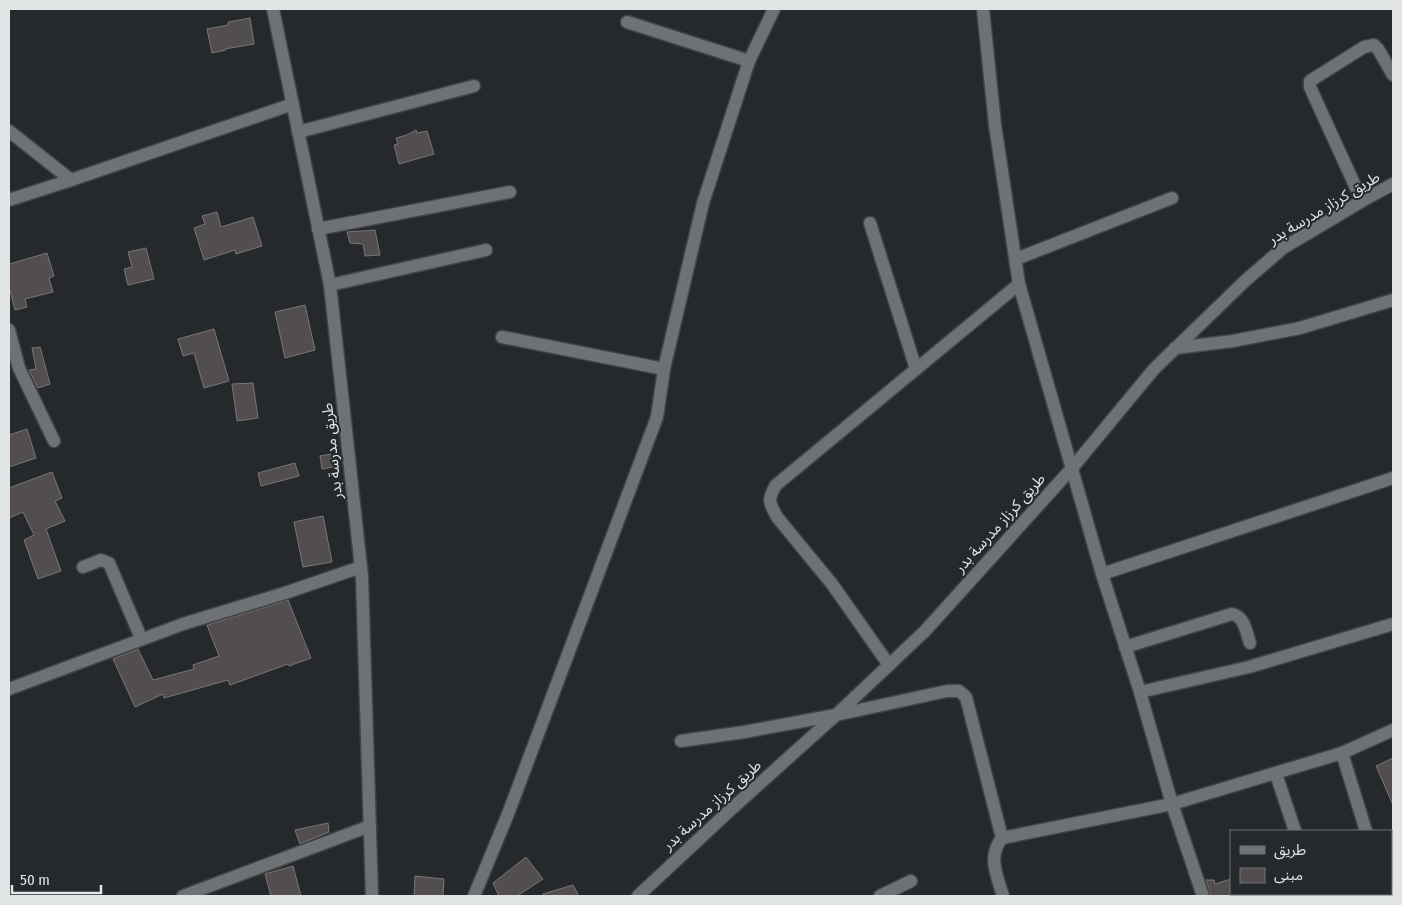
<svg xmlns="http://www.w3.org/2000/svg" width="1402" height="905" font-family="'Fira Sans Condensed','Noto Sans Arabic',sans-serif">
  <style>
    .building { fill: #524d4e; stroke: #7b7677 }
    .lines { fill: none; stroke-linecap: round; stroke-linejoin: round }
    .minor-casing { stroke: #414446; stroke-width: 15 }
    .minor { stroke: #6e7275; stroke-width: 12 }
    .labels { text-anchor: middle; stroke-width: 4; stroke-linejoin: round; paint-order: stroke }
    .street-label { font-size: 15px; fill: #e2e5e6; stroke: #25292b }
  </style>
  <rect width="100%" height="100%" fill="#25292b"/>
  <g class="building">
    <polygon points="250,18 254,44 225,49 226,50 212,53 207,29 228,25 228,22"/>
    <polygon points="416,130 417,133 427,131 434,154 399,164 394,145 398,144 396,138 407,135"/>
    <polygon points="217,212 221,227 253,217 262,246 236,254 235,250 204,260 194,228 205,224 202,216"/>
    <polygon points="375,230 380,255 365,256 363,244 350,243 347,232"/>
    <polygon points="146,248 154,279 128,285 124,269 132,267 128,252"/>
    <polygon points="47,253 54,276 49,278 53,292 25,299 27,307 15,310 9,287 9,264"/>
    <polygon points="305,305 315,350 285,358 275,312"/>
    <polygon points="214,329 229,381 204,388 194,353 183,356 178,339"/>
    <polygon points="40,347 50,384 38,388 29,370 36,369 32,348"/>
    <polygon points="253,383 258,418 237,421 232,384"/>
    <polygon points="27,429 36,458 9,467 9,435"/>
    <polygon points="331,454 333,467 322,469 320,456"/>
    <polygon points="295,463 299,476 261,486 258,473"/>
    <polygon points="52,472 62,498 55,501 65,521 46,529 61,571 38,579 24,540 34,535 23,512 9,518 9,488"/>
    <polygon points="323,516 332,562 303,567 294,522"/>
    <polygon points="288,600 311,658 289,666 288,664 230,685 228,680 164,698 163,694 135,707 113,659 138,649 153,680 194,669 193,665 219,656 207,625"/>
    <polygon points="1393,758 1393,805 1376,766"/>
    <polygon points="328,823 329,832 300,844 295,830"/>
    <polygon points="526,857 543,879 517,896 499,896 493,883"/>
    <polygon points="293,866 301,896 271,896 265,874"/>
    <polygon points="415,876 444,879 443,896 414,896"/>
    <polygon points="1231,879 1231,896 1211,896 1206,880 1214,880 1215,884"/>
    <polygon points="573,885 579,896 543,896 543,894"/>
  </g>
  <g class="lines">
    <g class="minor-casing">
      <g id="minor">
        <polyline points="273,9 330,285 343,403 362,577 372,896"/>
        <polyline points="983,9 995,125 1019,284 1102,574 1140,692 1172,804 1203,896"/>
        <polyline points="627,22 749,61"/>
        <polyline points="9,131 71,180"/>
        <polyline points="298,132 474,86"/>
        <polyline points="9,200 71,180 293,104"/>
        <polyline points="1362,201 1310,87 1310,81 1364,47 1374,45 1378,49 1393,75"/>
        <polyline points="870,223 916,369"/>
        <polyline points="318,229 510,192"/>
        <polyline points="1016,259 1172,198"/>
        <polyline points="330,285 486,250"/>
        <polyline points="9,330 19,368 54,441"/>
        <polyline points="502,337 664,369"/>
        <polyline points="1175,348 1233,341 1300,328 1393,300"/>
        <polyline points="83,567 101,560 109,563 141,638"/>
        <polyline points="1102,574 1393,478"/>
        <path d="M1125 647 1232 614C1245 617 1246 632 1250 643"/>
        <path d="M889 665 832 584 777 517C769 502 767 500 776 485L1019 284"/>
        <polyline points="9,689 183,624 285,593 361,567"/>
        <polyline points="1140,692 1249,667 1393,624"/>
        <polyline points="681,741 744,732 836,715 947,691 959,691 966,697 1002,838"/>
        <polyline points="1342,753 1366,831"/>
        <polyline points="1276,774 1295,831"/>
        <polyline points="1315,894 1316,896"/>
        <polyline points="183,896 370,826"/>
        <polyline points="474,896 508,814 657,417 664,369 703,203 749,61 774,9"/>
        <polyline points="638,896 727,813 836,715 925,631 1073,467 1154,369 1246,280 1283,248 1362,201 1393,184"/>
        <polyline points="880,896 911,881"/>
        <path d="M1003 896C997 875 987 857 1002 838L1172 804 1342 753 1393 730"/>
      </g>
    </g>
    <use href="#minor" class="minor"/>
  </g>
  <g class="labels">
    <g class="street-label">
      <text transform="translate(1324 208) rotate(-31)" y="5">طريق كرزاز مدرسة بدر</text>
      <text transform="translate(332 451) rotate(-96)" y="5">طريق مدرسة بدر</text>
      <text transform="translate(1000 523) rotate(-48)" y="5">طريق كرزاز مدرسة بدر</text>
      <text transform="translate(712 805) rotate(-42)" y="5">طريق كرزاز مدرسة بدر</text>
    </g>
  </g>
  <rect width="1402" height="905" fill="none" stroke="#e2e5e6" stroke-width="20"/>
  <rect x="1230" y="830" width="162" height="65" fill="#25292b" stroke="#717476"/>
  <rect x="1240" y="846" width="25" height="8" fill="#6e7275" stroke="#717476"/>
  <text x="1274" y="855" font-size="15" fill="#e2e5e6">طريق</text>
  <rect x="1240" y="868" width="25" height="15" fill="#524d4e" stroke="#717476"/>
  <text x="1274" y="880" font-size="15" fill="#e2e5e6">مبنى</text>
  <path d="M12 885v8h89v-8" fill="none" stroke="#e2e5e6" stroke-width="2.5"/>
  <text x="20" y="885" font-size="15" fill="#e2e5e6" stroke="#25292b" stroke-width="4" paint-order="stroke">50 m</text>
</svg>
